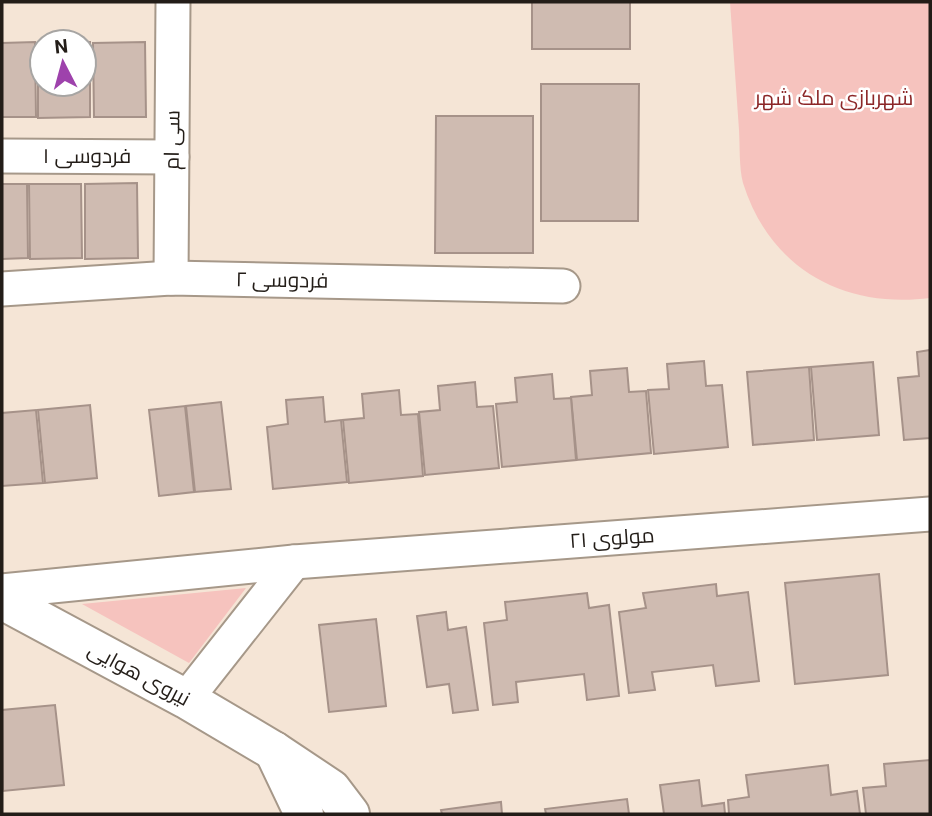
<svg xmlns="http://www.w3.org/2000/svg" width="932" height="816" font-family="Roboto,Cairo,sans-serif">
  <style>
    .green { fill: #f6c3be }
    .building { fill: #cfbbb1; stroke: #a69289; stroke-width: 2 }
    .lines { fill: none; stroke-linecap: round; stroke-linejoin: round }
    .street-casing { stroke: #a69889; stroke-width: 37 }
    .secondary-casing { stroke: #a69889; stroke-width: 42 }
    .street { stroke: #fff; stroke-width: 33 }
    .secondary { stroke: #fff; stroke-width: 38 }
    .labels { text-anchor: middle; stroke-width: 5; stroke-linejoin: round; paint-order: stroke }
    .park-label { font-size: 21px; fill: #8c2728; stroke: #fff }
    .street-label { font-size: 21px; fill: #231d18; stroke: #fff }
  </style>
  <rect width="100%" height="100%" fill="#f5e5d6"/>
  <g class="green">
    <path d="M730 2H930V298C844 309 770 269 743 183 739 168 740 147 739 130 736 87 733 45 730 2Z"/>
    <polygon points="246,588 189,663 82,604"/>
  </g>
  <g class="building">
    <rect x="532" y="2" width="98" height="47"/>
    <polygon points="35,42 36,117 2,117 2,43"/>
    <polygon points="82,42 90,42 90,117 38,118 38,43 42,43 42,84 84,84"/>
    <polygon points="145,42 146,117 94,117 93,43"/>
    <polygon points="541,84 639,84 638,221 541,221"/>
    <polygon points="436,116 533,116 533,253 435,253"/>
    <polygon points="137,183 138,258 85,259 85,184"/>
    <polygon points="2,184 27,184 28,258 2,259"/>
    <polygon points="29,184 81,184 82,258 30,259"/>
    <polygon points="930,350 930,438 904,440 898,378 919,376 917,352"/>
    <polygon points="704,361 706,386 722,385 728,447 654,454 648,390 669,389 667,364"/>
    <polygon points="873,362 879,435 817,440 811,367"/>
    <polygon points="809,367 814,440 753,445 747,372"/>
    <polygon points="627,368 629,392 646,391 651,453 577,460 571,397 592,395 590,371"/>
    <polygon points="552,374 554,399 571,398 576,460 502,467 496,404 517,402 515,378"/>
    <polygon points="475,382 477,407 493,406 499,468 425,475 419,412 440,410 438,386"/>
    <polygon points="399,390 401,415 418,414 423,476 349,483 343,420 364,418 362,394"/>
    <polygon points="323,397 325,422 341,420 347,482 273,489 267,427 288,424 286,400"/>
    <polygon points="221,402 231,489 195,492 186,406"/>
    <polygon points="90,405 97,478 45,483 38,410"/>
    <polygon points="185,406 194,492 159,496 149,410"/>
    <polygon points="36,410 43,483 2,486 2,413"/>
    <polygon points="879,574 888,675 795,684 785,583"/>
    <polygon points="716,584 717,596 748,592 759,681 716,686 713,665 652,672 655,690 629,693 619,612 646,608 643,593"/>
    <polygon points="587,593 589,608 609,605 619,696 587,700 584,674 516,682 518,702 493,705 484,623 507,620 505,602"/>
    <polygon points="446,612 448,630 466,627 478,710 453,713 449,684 427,687 417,616"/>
    <polygon points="376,619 386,706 329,712 319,625"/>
    <polygon points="55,705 64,785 3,791 2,710"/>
    <polygon points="930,760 930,814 866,814 863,788 886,786 884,764"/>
    <polygon points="828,765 831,795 857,791 860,814 729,814 728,800 749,797 746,775"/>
    <polygon points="699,780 702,806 724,803 725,814 664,814 660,785"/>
    <polygon points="627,799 629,814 546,814 545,809"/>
    <polygon points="501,802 502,814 442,814 441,810"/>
  </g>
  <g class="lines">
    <g class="street-casing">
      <g id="street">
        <polyline points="2,156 172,157"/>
        <polyline points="171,278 173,2"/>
        <polyline points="2,289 171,278 563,286"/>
        <polyline points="2,591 294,562 930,514"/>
        <polyline points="186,699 294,562"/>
      </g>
    </g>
    <g class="secondary-casing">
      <g id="secondary">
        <polyline points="2,600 186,699 274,751 331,789 350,814"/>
        <polyline points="274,751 304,814"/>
      </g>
    </g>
    <use href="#street" class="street"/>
    <use href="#secondary" class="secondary"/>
  </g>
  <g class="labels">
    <g class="park-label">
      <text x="834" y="105">شهربازی ملک شهر</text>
    </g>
    <g class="street-label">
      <text transform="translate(172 140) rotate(-89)" y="7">سی ام</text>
      <text x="87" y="163">فردوسی ۱</text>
      <text transform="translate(282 280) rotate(1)" y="7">فردوسی ۲</text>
      <text transform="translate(612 538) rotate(-4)" y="7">مولوی ۲۱</text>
      <text transform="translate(139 674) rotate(28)" y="7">نیروی هوایی</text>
    </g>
  </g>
  <rect width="932" height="816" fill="none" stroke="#231d18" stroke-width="7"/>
  <g transform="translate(63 63) rotate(354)"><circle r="33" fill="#ffffff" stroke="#a7a5a3" stroke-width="2"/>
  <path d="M0-5L12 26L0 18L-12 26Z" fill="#9e42ac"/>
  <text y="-10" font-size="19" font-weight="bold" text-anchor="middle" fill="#231d18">N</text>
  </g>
</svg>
